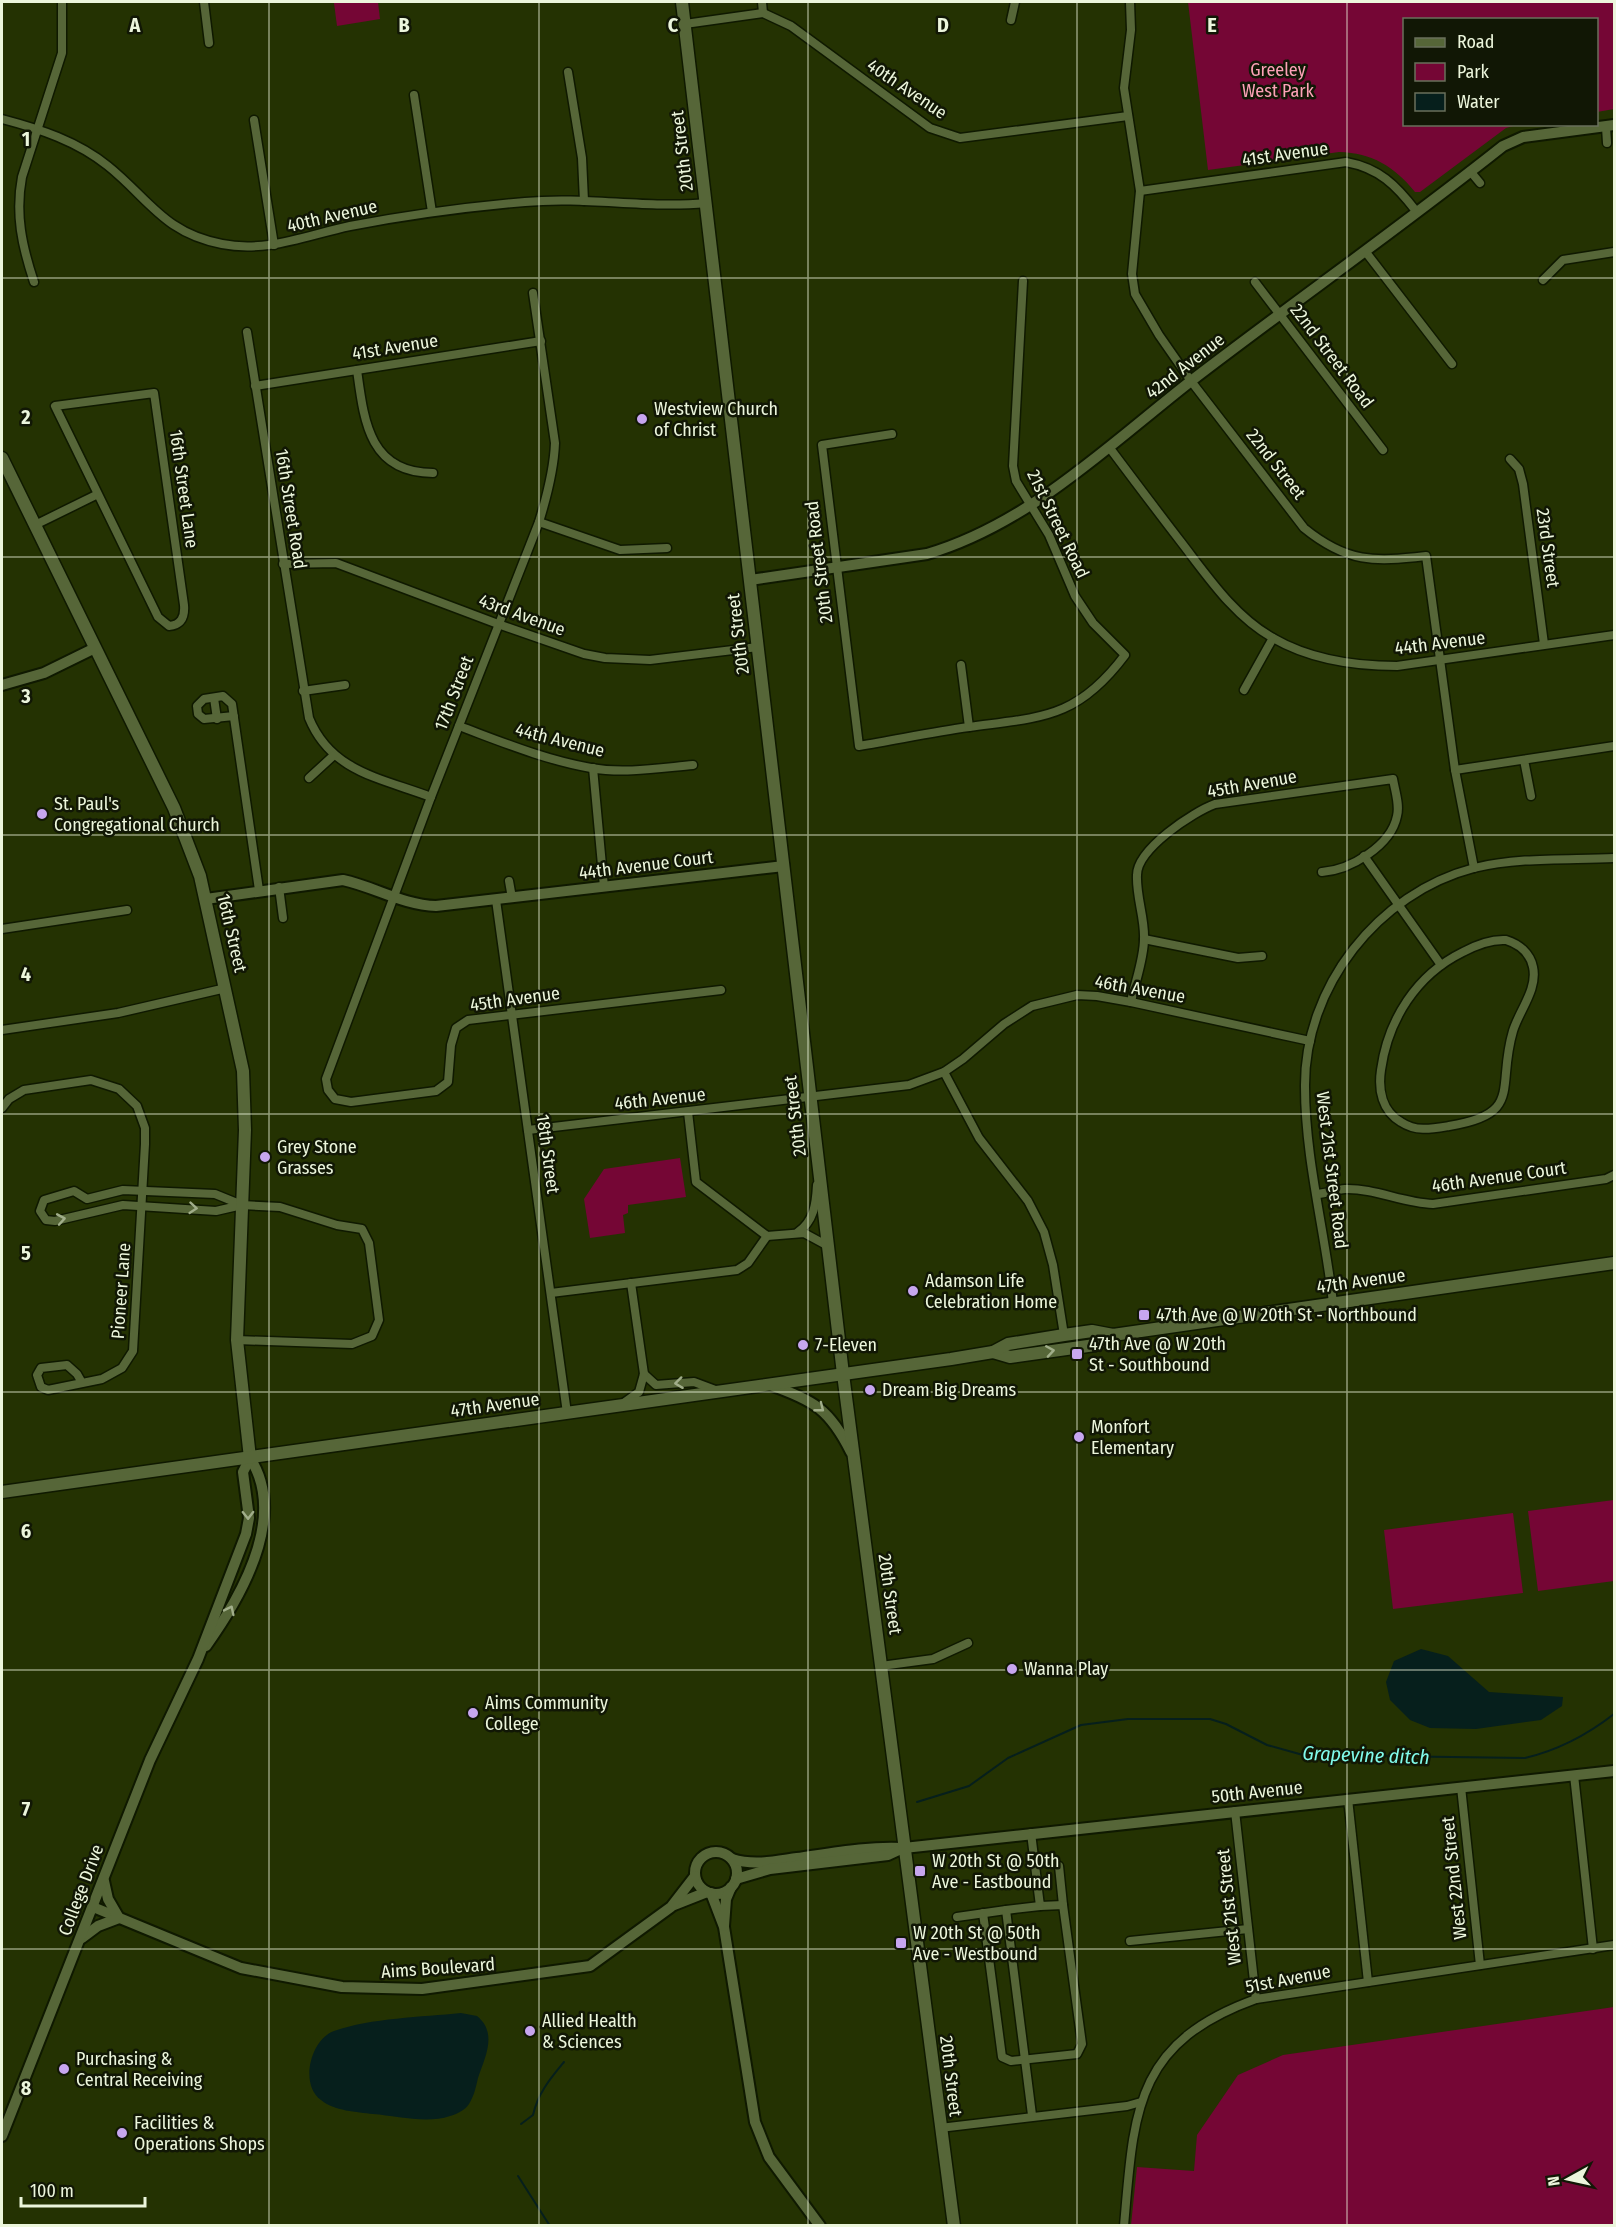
<svg xmlns="http://www.w3.org/2000/svg" width="1616" height="2227" font-family="'Fira Sans Condensed',sans-serif">
  <style>
    .green { fill: #750635 }
    .water { fill: #061f1c }
    .lines { fill: none; stroke-linecap: round; stroke-linejoin: round }
    .stream { stroke: #061f1c; stroke-width: 2 }
    .minor-casing { stroke: #0f1900; stroke-width: 11 }
    .tertiary-casing { stroke: #0f1900; stroke-width: 14 }
    .secondary-casing { stroke: #0f1900; stroke-width: 15 }
    .minor { stroke: #566638; stroke-width: 8 }
    .tertiary { stroke: #566638; stroke-width: 10 }
    .secondary { stroke: #566638; stroke-width: 12 }
    .oneway { stroke: #a1ae8a }
    .grid { fill: none; stroke: #ecf6dc; stroke-width: 1.5; stroke-opacity: 0.55 }
    .poi-dot { fill: #c7a6ef; stroke: #111705; stroke-width: 2 }
    .labels { text-anchor: middle; stroke-width: 5; stroke-linejoin: round; paint-order: stroke }
    .park-label { font-size: 18px; fill: #fea2b8; stroke: #111705 }
    .street-label { font-size: 18px; fill: #ecf6dc; stroke: #111705 }
    .poi-label { font-size: 18px; fill: #ecf6dc; stroke: #111705; text-anchor: start }
    .water-label { font-size: 20px; font-style: italic; fill: #81fbeb; stroke: #111705 }
    .grid-label { font-size: 20px; text-anchor: middle; font-weight: bold; fill: #ecf6dc; stroke: #111705; stroke-width: 5; stroke-linejoin: round; paint-order: stroke }
  </style>
  <rect width="100%" height="100%" fill="#243202"/>
  <g class="green">
    <polygon points="347,2 378,2 380,19 337,26 334,3"/>
    <path d="M1188 2H1614V109L1597 112 1596 20H1404V124L1517 125 1506 128 1420 192H1415C1394 166 1372 153 1339 152L1208 170Z"/>
    <polygon points="680,1158 686,1197 628,1205 628,1213 623,1215 625,1233 590,1238 584,1199 604,1169"/>
    <polygon points="1614,1500 1614,1581 1538,1591 1528,1511"/>
    <polygon points="1513,1513 1523,1593 1393,1609 1384,1530"/>
    <polygon points="1614,2007 1614,2225 1131,2225 1137,2167 1194,2171 1197,2135 1238,2075 1283,2055"/>
  </g>
  <g class="water">
    <polygon points="1421,1649 1448,1656 1489,1692 1563,1697 1562,1706 1541,1720 1476,1729 1430,1728 1410,1720 1390,1700 1386,1682 1394,1661"/>
    <path d="M461 2013 477 2016C498 2033 485 2057 478 2078 476 2087 474 2096 469 2104 465 2110 457 2114 450 2116 427 2124 397 2116 373 2114 357 2112 334 2111 321 2100 299 2084 311 2039 334 2031 371 2018 422 2017 461 2013Z"/>
  </g>
  <g class="lines">
    <g class="stream">
      <path d="M917 1802 969 1786 1008 1758 1081 1725 1128 1719H1210L1226 1724 1267 1745 1303 1755 1525 1758C1559 1750 1587 1735 1614 1714"/>
      <path d="M521 2124 533 2115C538 2093 550 2079 564 2062"/>
      <polyline points="518,2176 550,2226"/>
    </g>
    <g class="minor-casing">
      <g id="minor">
        <polyline points="204,2 209,43"/>
        <polyline points="762,2 763,13"/>
        <path d="M1130 2 1131 30 1124 88 1140 191 1132 274 1135 294 1159 335 1191 381 1304 528C1347 563 1374 562 1426 556L1455 770 1474 868"/>
        <polyline points="1011,20 1015,2"/>
        <polyline points="685,24 763,13 791,26 930,128 960,138 1128,116"/>
        <polyline points="568,72 582,158 584,201"/>
        <polyline points="414,95 432,212"/>
        <path d="M2 119C40 129 77 141 108 166 149 199 164 233 222 244 267 253 307 235 350 226 408 215 467 207 525 202 586 196 646 209 706 203"/>
        <polyline points="254,120 274,245"/>
        <polyline points="1606,127 1607,143"/>
        <polyline points="1470,171 1480,183"/>
        <path d="M1140 191 1346 162C1379 168 1396 185 1416 211"/>
        <polyline points="1365,251 1452,364"/>
        <polyline points="1543,280 1563,260 1614,252"/>
        <path d="M34 282C22 246 15 214 22 177L62 53V2"/>
        <polyline points="1255,282 1383,450"/>
        <path d="M533 293 555 443C554 470 547 496 539 522L431 797 326 1079 328 1090 335 1099 351 1102 436 1091 448 1082 451 1045 456 1028 468 1020 721 990"/>
        <path d="M247 332 309 718C331 772 381 778 431 797"/>
        <path d="M357 370C364 421 369 473 433 473"/>
        <polyline points="255,386 541,341"/>
        <path d="M892 434 822 445 859 746C896 740 932 732 969 727 1042 717 1077 719 1125 655L1093 623 1075 596 1049 535 1016 481 1013 466 1023 281"/>
        <path d="M1109 447C1133 479 1157 511 1181 542 1208 577 1234 616 1273 638 1311 660 1354 666 1397 666L1614 635"/>
        <polyline points="1510,459 1519,469 1523,484 1544,644"/>
        <polyline points="539,522 620,550 667,548"/>
        <path d="M35 525 98 494 55 406 154 393 184 605C185 617 181 625 169 626L158 617 98 494"/>
        <polyline points="283,564 336,563 498,624 584,654 605,658 650,660 758,647"/>
        <polyline points="961,665 969,727"/>
        <polyline points="1244,690 1273,638"/>
        <polyline points="303,691 345,685"/>
        <polyline points="214,698 217,719"/>
        <polyline points="234,716 204,719 198,714 197,706 204,699 223,696 232,704 259,890"/>
        <path d="M459 726C502 742 545 760 591 768 624 774 660 768 693 765"/>
        <polyline points="1524,760 1531,796"/>
        <polyline points="593,768 604,887"/>
        <polyline points="1455,770 1614,746"/>
        <polyline points="309,778 333,756"/>
        <polyline points="1364,856 1441,965"/>
        <polyline points="509,881 512,898"/>
        <polyline points="279,887 283,918"/>
        <polyline points="496,900 567,1413"/>
        <polyline points="2,929 127,910"/>
        <polyline points="1144,939 1238,958 1262,956"/>
        <path d="M1506 940C1519 944 1530 953 1533 967 1538 989 1519 1011 1513 1031 1496 1088 1524 1114 1449 1126 1431 1129 1416 1132 1401 1122 1382 1111 1378 1090 1381 1070 1388 1020 1416 975 1463 952 1476 945 1490 939 1506 940Z"/>
        <path d="M1131 1002C1135 982 1144 959 1144 939 1145 918 1136 897 1137 875 1137 849 1193 812 1215 804L1393 779C1395 791 1400 805 1397 816 1391 846 1350 870 1322 872"/>
        <polyline points="2,1030 118,1013 226,988"/>
        <polyline points="944,1072 979,1138 1028,1201 1044,1232 1053,1265 1064,1335"/>
        <polyline points="2,1108 9,1099 24,1090 91,1080 119,1089 137,1106 145,1128 145,1144 133,1351 122,1368 102,1379 48,1390 41,1387 37,1375 41,1368 67,1365 77,1374 81,1381"/>
        <polyline points="688,1112 696,1182 767,1236 804,1233 828,1246"/>
        <polyline points="528,1130 909,1085 944,1072 963,1059 1004,1024 1032,1006 1077,995 1097,996 1131,1002 1310,1041"/>
        <path d="M1318 1194C1327 1193 1336 1190 1345 1189 1374 1188 1403 1203 1433 1204L1606 1179 1614 1175"/>
        <path d="M798 1232C814 1221 816 1204 817 1185"/>
        <polyline points="551,1293 737,1270 748,1263 767,1236"/>
        <path d="M1333 1303C1325 1232 1305 1158 1305 1087 1304 987 1378 893 1474 868 1519 857 1568 860 1614 858"/>
        <polyline points="237,1340 352,1344 372,1336 379,1320 369,1243 362,1229 337,1225 280,1207 242,1205 216,1211 123,1205 55,1221 46,1220 40,1211 44,1200 74,1191 87,1199 123,1190 215,1194 242,1205"/>
        <polyline points="644,1374 656,1385 694,1382 718,1391"/>
        <polyline points="625,1402 639,1392 644,1374 631,1283"/>
        <polyline points="881,1666 933,1659 968,1643"/>
        <polyline points="1574,1775 1593,1949"/>
        <polyline points="1461,1787 1480,1965"/>
        <polyline points="1348,1799 1368,1982"/>
        <polyline points="1235,1811 1256,1999"/>
        <polyline points="1059,1866 1063,1905"/>
        <polyline points="983,1913 1002,2057 1011,2061 1077,2054 1082,2044 1063,1905 1040,1906 1031,1833"/>
        <polyline points="957,1917 1006,1910"/>
        <polyline points="1130,1941 1248,1929"/>
        <polyline points="1032,2115 1006,1910 1040,1906"/>
        <polyline points="940,2128 1127,2106 1141,2102"/>
        <path d="M1124 2226C1134 2112 1134 2043 1256 1999L1614 1945"/>
      </g>
    </g>
    <g class="tertiary-casing">
      <g id="tertiary">
        <path d="M750 580 927 554C1029 524 1109 445 1191 381 1294 302 1401 227 1503 146L1523 137 1614 125"/>
        <polyline points="2,685 44,673 95,648"/>
        <path d="M206 899 343 880C375 887 403 905 436 906L784 866"/>
        <path d="M770 1385C814 1400 830 1410 851 1452"/>
        <path d="M206 1646C241 1597 288 1517 250 1458"/>
        <circle cx="716" cy="1873" r="21"/>
        <path d="M732 1859C754 1866 775 1861 797 1858 832 1853 868 1846 904 1848L1614 1771"/>
        <polyline points="736,1879 770,1869 888,1855 901,1849"/>
        <polyline points="711,1893 724,1927 755,2122 769,2157 820,2226"/>
        <polyline points="674,1905 707,1892"/>
        <polyline points="93,1907 241,1968 342,1987 422,1989 590,1966 671,1907 695,1876"/>
        <polyline points="724,1926 726,1899 731,1887"/>
        <polyline points="82,1938 98,1926 119,1918 108,1899 104,1881"/>
        <polyline points="2,2136 150,1760 198,1659 246,1534 249,1518 243,1472 250,1458"/>
      </g>
    </g>
    <g class="secondary-casing">
      <g id="secondary">
        <polyline points="682,2 843,1374 954,2226"/>
        <polyline points="2,458 174,808 200,876 243,1071 245,1130 237,1340 250,1458"/>
        <polyline points="993,1352 1010,1357 1095,1345 1113,1335"/>
        <polyline points="2,1492 951,1359 993,1352 1008,1344 1064,1335 1092,1331 1113,1335 1614,1263"/>
      </g>
    </g>
    <use href="#minor" class="minor"/>
    <use href="#tertiary" class="tertiary"/>
    <use href="#secondary" class="secondary"/>
  </g>
  <defs><path id="oneway-chevron" d="M-2-3.5L2.5 0L-2 3.5" fill="none" stroke-width="1.6" stroke-linecap="round" stroke-linejoin="round" transform="scale(1.5)"/></defs>
  <g class="oneway">
    <use href="#oneway-chevron" transform="translate(193 1208) rotate(5)"/>
    <use href="#oneway-chevron" transform="translate(61 1219) rotate(-10)"/>
    <use href="#oneway-chevron" transform="translate(1050 1351) rotate(-9)"/>
    <use href="#oneway-chevron" transform="translate(679 1383) rotate(173)"/>
    <use href="#oneway-chevron" transform="translate(820 1408) rotate(38)"/>
    <use href="#oneway-chevron" transform="translate(248 1515) rotate(89)"/>
    <use href="#oneway-chevron" transform="translate(230 1610) rotate(-64)"/>
  </g>
  <path class="grid" d="M269 2V2226M539 2V2226M808 2V2226M1077 2V2226M1347 2V2226M2 278H1614M2 557H1614M2 835H1614M2 1114H1614M2 1392H1614M2 1670H1614M2 1949H1614"/>
  <g class="poi-dot">
    <circle cx="642" cy="419" r="6"/>
    <circle cx="42" cy="814" r="6"/>
    <circle cx="265" cy="1157" r="6"/>
    <circle cx="913" cy="1291" r="6"/>
    <rect x="1138" y="1309" width="12" height="12" rx="3"/>
    <circle cx="803" cy="1345" r="6"/>
    <rect x="1071" y="1348" width="12" height="12" rx="3"/>
    <circle cx="870" cy="1390" r="6"/>
    <circle cx="1079" cy="1437" r="6"/>
    <circle cx="1012" cy="1669" r="6"/>
    <circle cx="473" cy="1713" r="6"/>
    <rect x="914" y="1865" width="12" height="12" rx="3"/>
    <rect x="895" y="1937" width="12" height="12" rx="3"/>
    <circle cx="530" cy="2031" r="6"/>
    <circle cx="64" cy="2069" r="6"/>
    <circle cx="122" cy="2133" r="6"/>
  </g>
  <g class="labels">
    <g class="park-label">
      <text x="1278" y="76">Greeley<tspan x="1278" dy="21">West Park</tspan></text>
    </g>
    <g class="street-label">
      <text transform="translate(907 89) rotate(34)" y="6">40th Avenue</text>
      <text transform="translate(682 151) rotate(-97)" y="6">20th Street</text>
      <text transform="translate(1285 154) rotate(-8)" y="6">41st Avenue</text>
      <text transform="translate(332 216) rotate(-13)" y="6">40th Avenue</text>
      <text transform="translate(395 347) rotate(-9)" y="6">41st Avenue</text>
      <text transform="translate(1332 356) rotate(53)" y="6">22nd Street Road</text>
      <text transform="translate(1185 366) rotate(-38)" y="6">42nd Avenue</text>
      <text transform="translate(1276 464) rotate(52)" y="6">22nd Street</text>
      <text transform="translate(184 489) rotate(82)" y="6">16th Street Lane</text>
      <text transform="translate(291 509) rotate(81)" y="6">16th Street Road</text>
      <text transform="translate(1058 524) rotate(64)" y="6">21st Street Road</text>
      <text transform="translate(1548 548) rotate(82)" y="6">23rd Street</text>
      <text transform="translate(819 562) rotate(-97)" y="6">20th Street Road</text>
      <text transform="translate(522 615) rotate(20)" y="6">43rd Avenue</text>
      <text transform="translate(738 634) rotate(-97)" y="6">20th Street</text>
      <text transform="translate(1440 643) rotate(-7)" y="6">44th Avenue</text>
      <text transform="translate(454 693) rotate(-69)" y="6">17th Street</text>
      <text transform="translate(560 740) rotate(14)" y="6">44th Avenue</text>
      <text transform="translate(1252 784) rotate(-10)" y="6">45th Avenue</text>
      <text transform="translate(646 865) rotate(-7)" y="6">44th Avenue Court</text>
      <text transform="translate(232 933) rotate(77)" y="6">16th Street</text>
      <text transform="translate(1140 989) rotate(10)" y="6">46th Avenue</text>
      <text transform="translate(515 999) rotate(-8)" y="6">45th Avenue</text>
      <text transform="translate(660 1099) rotate(-6)" y="6">46th Avenue</text>
      <text transform="translate(795 1116) rotate(-97)" y="6">20th Street</text>
      <text transform="translate(548 1154) rotate(82)" y="6">18th Street</text>
      <text transform="translate(1332 1170) rotate(83)" y="6">West 21st Street Road</text>
      <text transform="translate(1499 1177) rotate(-8)" y="6">46th Avenue Court</text>
      <text transform="translate(1361 1281) rotate(-8)" y="6">47th Avenue</text>
      <text transform="translate(121 1291) rotate(-86)" y="6">Pioneer Lane</text>
      <text transform="translate(495 1405) rotate(-8)" y="6">47th Avenue</text>
      <text transform="translate(890 1594) rotate(82)" y="6">20th Street</text>
      <text transform="translate(1257 1792) rotate(-6)" y="6">50th Avenue</text>
      <text transform="translate(1454 1878) rotate(-96)" y="6">West 22nd Street</text>
      <text transform="translate(81 1890) rotate(-69)" y="6">College Drive</text>
      <text transform="translate(1229 1907) rotate(-96)" y="6">West 21st Street</text>
      <text transform="translate(438 1968) rotate(-4)" y="6">Aims Boulevard</text>
      <text transform="translate(1288 1979) rotate(-11)" y="6">51st Avenue</text>
      <text transform="translate(951 2076) rotate(83)" y="6">20th Street</text>
    </g>
    <g class="poi-label">
      <text x="654" y="415">Westview Church<tspan x="654" dy="21">of Christ</tspan></text>
      <text x="54" y="810">St. Paul's<tspan x="54" dy="21">Congregational Church</tspan></text>
      <text x="277" y="1153">Grey Stone<tspan x="277" dy="21">Grasses</tspan></text>
      <text x="925" y="1287">Adamson Life<tspan x="925" dy="21">Celebration Home</tspan></text>
      <text x="1156" y="1321">47th Ave @ W 20th St - Northbound</text>
      <text x="1089" y="1350">47th Ave @ W 20th<tspan x="1089" dy="21">St - Southbound</tspan></text>
      <text x="815" y="1351">7-Eleven</text>
      <text x="882" y="1396">Dream Big Dreams</text>
      <text x="1091" y="1433">Monfort<tspan x="1091" dy="21">Elementary</tspan></text>
      <text x="1024" y="1675">Wanna Play</text>
      <text x="485" y="1709">Aims Community<tspan x="485" dy="21">College</tspan></text>
      <text x="932" y="1867">W 20th St @ 50th<tspan x="932" dy="21">Ave - Eastbound</tspan></text>
      <text x="913" y="1939">W 20th St @ 50th<tspan x="913" dy="21">Ave - Westbound</tspan></text>
      <text x="542" y="2027">Allied Health<tspan x="542" dy="21">&amp; Sciences</tspan></text>
      <text x="76" y="2065">Purchasing &amp;<tspan x="76" dy="21">Central Receiving</tspan></text>
      <text x="134" y="2129">Facilities &amp;<tspan x="134" dy="21">Operations Shops</tspan></text>
    </g>
    <g class="water-label">
      <text transform="translate(1366 1755) rotate(2)" y="7">Grapevine ditch</text>
    </g>
  </g>
  <g class="grid-label">
    <text x="135" y="32">A</text>
    <text x="404" y="32">B</text>
    <text x="673" y="32">C</text>
    <text x="943" y="32">D</text>
    <text x="1212" y="32">E</text>
    <text x="26" y="146">1</text>
    <text x="26" y="424">2</text>
    <text x="26" y="703">3</text>
    <text x="26" y="981">4</text>
    <text x="26" y="1260">5</text>
    <text x="26" y="1538">6</text>
    <text x="26" y="1816">7</text>
    <text x="26" y="2095">8</text>
  </g>
  <rect width="1616" height="2227" fill="none" stroke="#ecf6dc" stroke-width="6"/>
  <rect x="1403" y="18" width="195" height="108" fill="#111705" stroke="#69705b" stroke-width="1.5"/>
  <rect x="1415" y="38" width="30" height="9" fill="#566638" stroke="#69705b" stroke-width="1.5"/>
  <text x="1457" y="48" font-size="18" fill="#ecf6dc">Road</text>
  <rect x="1415" y="63" width="30" height="18" fill="#750635" stroke="#69705b" stroke-width="1.5"/>
  <text x="1457" y="78" font-size="18" fill="#ecf6dc">Park</text>
  <rect x="1415" y="93" width="30" height="18" fill="#061f1c" stroke="#69705b" stroke-width="1.5"/>
  <text x="1457" y="108" font-size="18" fill="#ecf6dc">Water</text>
  <g transform="translate(1568 2179) rotate(262)" stroke="#111705" stroke-width="4.5" paint-order="stroke">
  <path d="M0-4.5L10 22L0 15L-10 22Z" fill="#ecf6dc"/>
  <text y="-9" font-size="16" font-weight="bold" text-anchor="middle" fill="#ecf6dc">N</text>
  </g>
  <path d="M21 2197v9h124v-9" fill="none" stroke="#ecf6dc" stroke-width="3"/>
  <text x="30" y="2197" font-size="18" fill="#ecf6dc" stroke="#111705" stroke-width="4.5" paint-order="stroke">100 m</text>
</svg>
